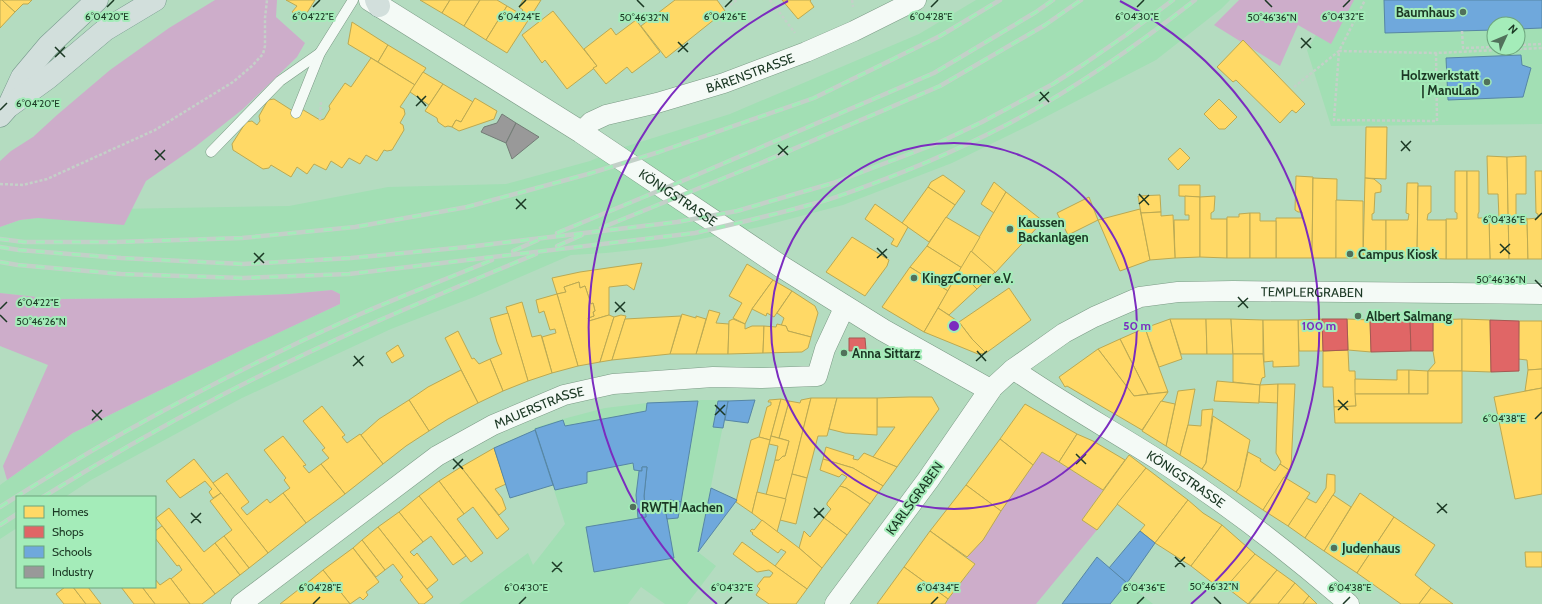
<svg xmlns="http://www.w3.org/2000/svg" width="1542" height="604" font-family="Cabin,sans-serif">
  <style>
    .built { fill: #a2dfb4; fill-rule: evenodd }
    .green { fill: #cdadca }
    .homes { fill: #ffd966; stroke: #bba952 }
    .shops { fill: #e06666; stroke: #a55852 }
    .schools { fill: #6fa8dc; stroke: #5686a5 }
    .industry { fill: #999; stroke: #737c76 }
    .lines { fill: none; stroke-linecap: round; stroke-linejoin: round }
    .lane-casing { stroke: #7b9a85; stroke-width: 11 }
    .street-casing { stroke: #7b9a85; stroke-width: 21 }
    .secondary-casing { stroke: #7b9a85; stroke-width: 23 }
    .primary-casing { stroke: #76988c; stroke-width: 23 }
    .path { stroke: #c4d0c8; stroke-width: 2.5; stroke-dasharray: 3 2; stroke-linecap: butt }
    .lane { stroke: #f4faf6; stroke-width: 10 }
    .street { stroke: #f4faf6; stroke-width: 20 }
    .secondary { stroke: #f4faf6; stroke-width: 22 }
    .primary { stroke: #d2dfdc; stroke-width: 22 }
    .rail-casing { stroke: #c3d0c8; stroke-width: 4.5 }
    .rail { stroke: #a4ecb9; stroke-width: 3; stroke-dasharray: 9; stroke-linecap: butt }
    .ticks { fill: none; stroke: #1b3824; stroke-width: 1.5 }
    .ring { fill: none; stroke: #7b2cbf; stroke-width: 2 }
    .poi-dot { fill: #51715b; stroke: #a4ecb9; stroke-width: 1.5 }
    .labels { text-anchor: middle; stroke-width: 4; stroke-linejoin: round; paint-order: stroke }
    .poi-label { font-size: 13px; font-weight: bold; fill: #1b3824; stroke: #a4ecb9; text-anchor: start }
    .street-label { font-size: 13px; fill: #1b3824; stroke: #a4ecb9 }
    .ticks-label { font-size: 10px; text-anchor: middle; fill: #1b3824; stroke: #a4ecb9; stroke-width: 4; stroke-linejoin: round; paint-order: stroke }
    .centre { fill: #7b2cbf; stroke: #a4ecb9; stroke-width: 2 }
    .ring-label { font-size: 12px; text-anchor: middle; font-weight: bold; fill: #7b2cbf; stroke: #a4ecb9; stroke-width: 4; stroke-linejoin: round; paint-order: stroke }
  </style>
  <rect width="100%" height="100%" fill="#b4dcc0"/>
  <g class="built">
    <polygon points="976,0 1230,0 1221,9 1156,60 1030,125 952,163 843,205 759,227 662,247 606,253 571,255 474,297 391,329 242,398 91,480 65,497 17,497 17,528 0,539 0,485 73,433 250,346 340,304 340,294 332,290 289,294 189,298 55,299 0,293 0,227 20,220 115,209 289,206 388,187 506,184 590,161 621,148 730,114 919,34"/>
    <path d="M1337 0H1542V124L1331 126 1307 50ZM1494 24H1518V48H1494Z"/>
    <polygon points="700,400 728,400 698,552 716,566 687,604 665,604 641,587 628,604 459,604 528,553 533,565 565,524 534,428 563,419 605,408 647,403"/>
    <polygon points="1127,583 1153,604 1110,604"/>
  </g>
  <g class="green">
    <polygon points="215,0 277,0 276,17 305,43 297,57 243,109 195,147 146,181 124,225 38,218 20,220 0,227 0,161 11,151 33,137 57,115 110,70 169,28"/>
    <polygon points="1239,0 1354,0 1331,44 1298,25 1280,66 1214,25"/>
    <polygon points="332,290 340,294 340,304 250,346 73,433 7,480 3,466 48,365 0,346 0,293 55,299 189,298 289,294"/>
    <polygon points="1042,452 1103,490 1082,520 1097,530 1036,604 945,604 975,564 967,557"/>
  </g>
  <g class="homes">
    <polygon points="0,0 2,0 15,12 0,28"/>
    <polygon points="2,0 32,0 28,4 23,4 15,12"/>
    <polygon points="286,0 315,0 303,19 292,12 297,6"/>
    <polygon points="420,0 450,0 442,13"/>
    <polygon points="450,0 480,0 464,26 442,13"/>
    <polygon points="480,0 497,0 507,6 486,40 464,26"/>
    <polygon points="523,0 541,0 529,19 520,14 523,10 519,7"/>
    <polygon points="675,0 717,0 725,11 666,58 641,26"/>
    <polygon points="782,0 811,0 810,1 814,7 798,19"/>
    <polygon points="507,6 529,19 507,53 486,40"/>
    <polygon points="553,11 597,66 567,89 545,60 542,63 522,35"/>
    <polygon points="636,20 660,52 632,73 627,67 606,84 593,68 597,66 584,49 611,28 616,35"/>
    <polygon points="352,22 388,45 378,62 348,44"/>
    <polygon points="1243,40 1305,104 1296,113 1292,110 1280,123 1236,80 1233,82 1217,67"/>
    <polygon points="388,45 426,68 415,85 378,62"/>
    <polygon points="371,58 415,85 400,107 404,109 405,114 400,123 403,125 404,130 392,150 387,151 384,150 377,161 366,155 360,164 349,158 342,168 331,161 326,170 314,164 307,174 297,167 291,177 271,165 269,168 263,169 233,150 232,144 246,122 252,121 257,125 260,121 259,116 268,100 274,99 296,113 300,108 320,120 324,119 330,109 329,106 345,83 351,87"/>
    <polygon points="423,72 443,84 429,105 410,92"/>
    <polygon points="443,84 473,102 461,122 456,120 452,127 448,126 445,127 438,122 437,118 425,111"/>
    <polygon points="475,98 497,111 494,119 459,131 452,127 456,120 461,122"/>
    <polygon points="1219,99 1237,117 1225,129 1219,129 1204,114"/>
    <polygon points="1366,127 1387,127 1386,179 1365,178"/>
    <polygon points="1180,148 1190,158 1178,170 1168,159"/>
    <polygon points="1487,156 1507,157 1509,259 1490,259 1489,218 1499,218 1498,194 1488,194"/>
    <polygon points="1526,156 1526,194 1516,194 1516,218 1527,218 1528,259 1509,259 1507,157"/>
    <polygon points="1455,171 1467,171 1467,259 1446,259 1446,219 1457,219 1457,213 1455,212"/>
    <polygon points="1467,171 1479,171 1479,212 1478,214 1478,218 1489,218 1490,259 1467,259"/>
    <polygon points="1535,171 1542,171 1542,259 1528,259 1527,219 1538,218 1538,214 1536,213"/>
    <polygon points="943,175 965,191 955,205 928,187 931,182"/>
    <polygon points="1296,176 1313,177 1312,258 1276,258 1276,218 1302,218 1302,212 1298,212 1295,210"/>
    <polygon points="1313,178 1337,179 1336,258 1312,258"/>
    <polygon points="1365,178 1374,179 1381,185 1381,192 1375,193 1374,213 1372,214 1372,220 1386,220 1386,258 1363,258"/>
    <polygon points="994,182 1006,192 994,213 981,204"/>
    <polygon points="1407,183 1418,183 1417,258 1386,258 1386,220 1408,220 1409,214 1406,213"/>
    <polygon points="1179,185 1200,185 1200,197 1179,196"/>
    <polygon points="1418,186 1431,186 1431,212 1428,214 1427,220 1446,220 1446,259 1417,258"/>
    <polygon points="928,187 955,205 929,242 902,223"/>
    <polygon points="1006,192 1043,221 995,273 971,251"/>
    <polygon points="1160,195 1161,212 1141,213 1138,196"/>
    <polygon points="1185,196 1200,197 1200,257 1175,258 1174,220 1189,220 1189,215 1185,215"/>
    <polygon points="1215,196 1214,211 1211,213 1211,219 1227,219 1227,258 1200,257 1200,197"/>
    <polygon points="1089,197 1098,220 1068,235 1057,213"/>
    <polygon points="1336,200 1363,201 1363,258 1336,258"/>
    <polygon points="875,204 908,227 897,247 891,244 894,239 865,219"/>
    <polygon points="1140,209 1150,260 1120,271 1098,220"/>
    <polygon points="1161,212 1161,216 1173,215 1175,258 1150,260 1141,213"/>
    <polygon points="1250,213 1250,258 1227,258 1227,217 1239,217 1239,214"/>
    <polygon points="1250,213 1260,213 1260,221 1276,221 1276,258 1250,258"/>
    <polygon points="946,217 980,237 962,268 927,246"/>
    <polygon points="852,237 889,260 887,266 865,296 826,272"/>
    <polygon points="927,246 962,268 948,291 910,267"/>
    <polygon points="971,251 995,272 977,289 959,271"/>
    <polygon points="642,263 634,290 627,285 609,287 609,315 589,321 588,318 594,316 593,312 595,311 593,303 591,304 585,286 580,288 579,282 564,287 566,292 557,294 552,278 580,272"/>
    <polygon points="747,264 773,280 752,309 745,324 733,318 742,303 729,296"/>
    <polygon points="910,267 948,291 924,332 882,307"/>
    <polygon points="959,271 977,289 949,315 938,308"/>
    <polygon points="773,280 792,291 774,317 767,313 766,316 752,309"/>
    <polygon points="579,282 580,288 585,286 591,304 593,303 595,311 593,312 594,316 588,318 589,321 609,315 614,317 600,362 578,366 557,294 566,292 564,287"/>
    <polygon points="1009,288 1031,320 986,353 972,339 959,322"/>
    <polygon points="792,291 815,306 818,313 811,337 788,331 786,326 781,326 784,318 777,313"/>
    <polygon points="557,294 578,366 552,373 542,337 556,333 555,329 550,330 544,311 539,313 536,300"/>
    <polygon points="522,302 532,337 541,335 552,373 528,381 506,307"/>
    <polygon points="938,308 959,322 972,339 986,353 978,354 924,332"/>
    <polygon points="709,310 720,313 716,323 729,324 728,354 696,354"/>
    <polygon points="508,313 528,381 503,391 490,359 502,354 497,342 490,318"/>
    <polygon points="682,314 696,318 696,316 706,319 696,354 670,354"/>
    <polygon points="621,315 626,316 612,360 600,362 614,317"/>
    <polygon points="681,316 670,354 612,360 625,319"/>
    <polygon points="733,319 745,324 745,329 752,326 764,326 763,353 728,354 729,321"/>
    <polygon points="1170,319 1182,359 1159,367 1145,328"/>
    <polygon points="1170,319 1206,319 1207,354 1181,354"/>
    <polygon points="1206,319 1231,319 1233,354 1207,354"/>
    <polygon points="1231,319 1263,320 1263,354 1233,354"/>
    <polygon points="1322,319 1323,351 1299,351 1298,320"/>
    <polygon points="1347,319 1370,320 1371,352 1348,350"/>
    <polygon points="1462,319 1462,371 1428,371 1435,363 1433,351 1433,320"/>
    <polygon points="1462,319 1490,320 1491,372 1462,371"/>
    <polygon points="1263,320 1298,320 1299,366 1273,367 1273,361 1264,362"/>
    <polygon points="1519,321 1542,321 1542,369 1528,370 1527,360 1518,359"/>
    <polygon points="777,324 786,326 788,331 811,337 808,348 802,352 763,353 764,326 776,327"/>
    <polygon points="1145,328 1152,349 1168,392 1148,394 1120,339"/>
    <polygon points="458,331 472,359 474,358 479,364 490,359 503,391 478,403 445,338"/>
    <polygon points="1120,339 1130,359 1148,394 1134,396 1098,349"/>
    <polygon points="398,345 404,356 392,363 386,353"/>
    <polygon points="1098,349 1134,396 1168,392 1142,430 1067,386 1065,387 1059,377"/>
    <polygon points="1348,350 1349,371 1355,371 1356,406 1334,407 1333,387 1323,387 1323,351"/>
    <polygon points="1233,354 1263,354 1265,377 1262,378 1260,385 1233,382"/>
    <polygon points="1542,369 1542,388 1525,391 1528,370"/>
    <polygon points="461,370 478,403 448,419 429,431 409,400 428,387"/>
    <polygon points="1397,370 1409,370 1409,394 1355,394 1355,379 1397,380"/>
    <polygon points="1409,370 1428,371 1428,394 1409,394"/>
    <polygon points="1428,371 1462,371 1462,423 1335,423 1334,407 1356,406 1355,394 1428,394"/>
    <polygon points="1217,381 1260,385 1259,403 1214,401"/>
    <polygon points="1278,384 1278,403 1259,402 1260,385"/>
    <polygon points="1278,384 1295,384 1291,468 1289,470 1280,464 1281,462 1276,453"/>
    <polygon points="1542,388 1542,494 1515,499 1494,397"/>
    <polygon points="1195,389 1188,425 1180,455 1166,446 1178,391"/>
    <polygon points="909,397 932,397 939,409 897,467 873,457 895,427 877,427 877,398"/>
    <polygon points="811,398 786,499 766,495 775,460 779,460 783,456 785,456 789,441 779,438 789,401 800,403 801,400"/>
    <polygon points="811,398 837,398 827,436 818,436 807,478 792,474"/>
    <polygon points="837,398 877,398 877,435 845,433 829,429"/>
    <polygon points="781,399 770,440 759,437 767,407 771,405 771,402 768,402 769,400"/>
    <polygon points="781,399 789,401 779,438 771,436"/>
    <polygon points="409,400 429,431 406,446 383,464 361,435 379,419"/>
    <polygon points="1161,401 1175,404 1166,446 1142,431"/>
    <polygon points="1025,404 1077,434 1059,462 1042,452 1033,465 1000,439"/>
    <polygon points="322,406 345,435 342,437 347,443 360,434 383,464 345,494 321,464 329,458 322,450 325,448 303,421"/>
    <polygon points="1213,409 1206,463 1202,469 1180,455 1188,425 1201,426 1202,410"/>
    <polygon points="1213,416 1250,440 1240,487 1236,492 1202,469 1206,463"/>
    <polygon points="1077,434 1093,441 1125,460 1103,490 1059,462"/>
    <polygon points="283,436 306,465 303,466 309,473 321,464 345,494 306,523 283,493 290,488 284,480 286,478 264,450"/>
    <polygon points="771,436 789,441 785,456 783,456 779,460 775,460 778,446 769,444"/>
    <polygon points="759,437 770,440 752,513 736,502 751,440"/>
    <polygon points="1000,439 1033,465 1001,511 966,485"/>
    <polygon points="826,447 854,456 853,459 858,460 864,453 897,467 883,486 853,468 823,459"/>
    <polygon points="494,448 506,484 495,489 502,498 506,509 499,515 461,467"/>
    <polygon points="1248,452 1261,459 1260,461 1275,471 1280,464 1289,470 1263,510 1236,492 1240,487"/>
    <polygon points="1129,455 1146,468 1097,530 1082,520"/>
    <polygon points="194,459 221,493 213,498 209,492 212,489 205,481 180,498 166,481"/>
    <polygon points="823,459 853,468 883,486 870,504 846,488 840,486 847,477 842,474 839,477 820,470"/>
    <polygon points="461,467 509,529 497,539 473,507 464,514 439,481"/>
    <polygon points="1146,468 1188,500 1155,543 1140,531 1145,525 1117,504"/>
    <polygon points="227,473 249,502 241,508 247,515 267,499 270,503 283,493 306,523 268,553 213,483"/>
    <polygon points="792,474 807,478 796,524 780,520"/>
    <polygon points="1327,474 1335,475 1335,492 1305,538 1288,526 1306,498 1316,503 1326,488"/>
    <polygon points="1284,477 1310,493 1288,526 1263,510"/>
    <polygon points="439,481 464,514 457,519 483,553 471,562 419,496"/>
    <polygon points="966,485 1001,511 983,540 967,557 930,531"/>
    <polygon points="840,486 846,488 870,504 847,535 824,518 831,509 827,505 827,503"/>
    <polygon points="757,492 786,499 777,532 752,513"/>
    <polygon points="221,493 268,553 249,568 224,536 232,530 210,501"/>
    <polygon points="1360,493 1394,517 1357,573 1324,551"/>
    <polygon points="1333,495 1351,507 1324,551 1305,538"/>
    <polygon points="419,496 466,556 453,565 431,536 423,542 399,512"/>
    <polygon points="1188,500 1203,513 1222,525 1191,566 1155,543"/>
    <polygon points="169,508 204,552 215,543 240,575 215,594 156,518"/>
    <polygon points="399,512 423,542 410,552 414,556 417,553 438,580 427,589 378,527"/>
    <polygon points="1394,517 1435,545 1415,575 1431,588 1419,604 1401,604 1357,573"/>
    <polygon points="824,518 847,535 822,568 799,548 804,531 810,537"/>
    <polygon points="762,520 799,548 822,568 807,589 775,566 786,552 781,549 778,553 752,534 753,533 750,531 752,529 754,530"/>
    <polygon points="1222,525 1255,554 1223,591 1191,566"/>
    <polygon points="162,526 215,594 202,604 190,604 171,579 182,570 179,565 177,566 155,538 155,531"/>
    <polygon points="378,527 433,597 424,604 419,604 400,580 403,577 393,564 385,570 362,540"/>
    <polygon points="930,531 975,564 948,599 904,567"/>
    <polygon points="224,536 249,568 240,575 215,543"/>
    <polygon points="362,540 385,570 376,577 353,548"/>
    <polygon points="742,542 807,589 796,604 769,604 756,595 760,589 757,586 764,577 770,577 773,573 769,570 757,572 733,554"/>
    <polygon points="353,548 379,582 366,592 368,595 363,600 360,597 350,604 323,570"/>
    <polygon points="1525,552 1542,552 1542,567 1526,567"/>
    <polygon points="1255,554 1277,570 1248,604 1226,587"/>
    <polygon points="904,567 948,599 945,604 877,604"/>
    <polygon points="323,570 350,604 280,604 312,579"/>
    <polygon points="1277,570 1295,583 1278,604 1249,604"/>
    <polygon points="170,578 171,579 190,604 155,604 142,587 155,587 155,579 160,585"/>
    <polygon points="1295,583 1309,596 1303,604 1278,604"/>
    <polygon points="65,587 73,587 86,604 64,604 56,594"/>
    <polygon points="73,587 88,587 101,604 86,604"/>
    <polygon points="121,587 142,587 155,604 134,604"/>
    <polygon points="1431,588 1453,604 1419,604"/>
    <polygon points="1309,596 1317,604 1303,604"/>
  </g>
  <g class="shops">
    <polygon points="1322,319 1347,319 1348,350 1323,351"/>
    <polygon points="1370,320 1410,320 1411,351 1371,352"/>
    <polygon points="1410,320 1433,320 1433,351 1411,351"/>
    <polygon points="1490,320 1519,321 1519,371 1491,372"/>
    <polygon points="849,338 865,338 866,350 849,351"/>
  </g>
  <g class="schools">
    <polygon points="1384,0 1542,0 1542,28 1518,29 1518,24 1494,24 1494,30 1385,33"/>
    <polygon points="1521,55 1522,65 1531,68 1523,97 1448,100 1446,58"/>
    <polygon points="755,400 748,423 725,420 728,401"/>
    <polygon points="698,401 681,502 670,500 668,512 666,513 674,558 594,572 586,527 646,517 644,496 647,467 642,467 642,471 634,470 633,463 587,472 587,483 555,490 535,429 563,420 565,426 646,411 647,403"/>
    <polygon points="718,401 728,401 723,428 713,427"/>
    <polygon points="535,430 553,485 510,498 494,448"/>
    <polygon points="642,467 647,467 644,496 646,517 638,518 636,495 639,471 642,471"/>
    <polygon points="711,488 737,500 698,552"/>
    <polygon points="670,500 681,502 678,518 667,519 666,513 668,512"/>
    <polygon points="1140,531 1155,543 1127,583 1109,568"/>
    <polygon points="1097,557 1127,583 1110,604 1062,604"/>
  </g>
  <g class="industry">
    <polygon points="502,114 516,123 506,143 481,132 484,127 497,123"/>
    <polygon points="516,123 539,137 512,159 506,143"/>
  </g>
  <g class="lines">
    <g class="lane-casing">
      <g id="lane">
        <polyline points="296,113 320,53 353,0"/>
        <polyline points="211,152 280,81 320,53"/>
      </g>
    </g>
    <g class="street-casing">
      <g id="street">
        <path id="s1" d="M581 132 591 122 606 115 657 103 724 83 806 52 854 31 916 0"/>
        <path id="s2" d="M1013 369C1061 402 1111 430 1160 461 1227 504 1289 552 1349 604"/>
        <path id="s3" d="M990 390 1013 369 1064 333 1094 317 1140 297 1178 292 1233 291 1542 294"/>
        <path id="s4" d="M241 604 437 456 493 425 564 395 613 384 713 377 761 378 817 376 825 349 845 306"/>
      </g>
    </g>
    <g class="secondary-casing">
      <g id="secondary">
        <path id="s5" d="M370 0 581 132 782 267 883 330 990 390 928 480 836 604"/>
      </g>
    </g>
    <g class="primary-casing">
      <g id="primary">
        <polyline points="376,0 379,6"/>
        <polyline points="9,105 22,77 48,46 97,0"/>
        <polyline points="0,116 8,107 48,78 105,30 155,0"/>
      </g>
    </g>
    <g class="path">
      <polyline points="770,0 795,33"/>
      <polyline points="852,0 853,7"/>
      <polyline points="730,5 737,0"/>
      <polyline points="1462,31 1463,48 1494,47"/>
      <polyline points="1518,45 1542,44"/>
      <polyline points="1436,53 1437,121 1334,120 1339,51 1436,53 1542,48"/>
      <polyline points="1294,87 1339,51 1365,0"/>
      <polyline points="320,120 321,101"/>
      <polyline points="0,184 23,185 47,179 155,130 233,82 252,66 263,54 265,46 265,18 267,0"/>
    </g>
    <use href="#lane" class="lane"/>
    <use href="#street" class="street"/>
    <use href="#secondary" class="secondary"/>
    <use href="#primary" class="primary"/>
    <g class="rail-casing">
      <g id="rail">
        <polyline points="601,228 761,163 940,86 1045,25 1081,0"/>
        <polyline points="557,233 687,179 934,73 1036,12 1053,0"/>
        <polyline points="0,239 24,242 115,242 242,238 355,227 467,207 588,174 659,152 814,98 940,36 1000,0"/>
        <polyline points="557,246 582,235"/>
        <polyline points="0,247 19,250 121,258 243,264 351,258 467,247 677,222 737,211 833,183 938,143 982,122 1053,84 1084,64 1126,35 1173,0"/>
        <polyline points="513,251 538,240"/>
        <path d="M0 262 18 265 121 274 243 278 349 274 695 233C730 225 764 217 798 208 812 204 826 201 839 196 896 176 952 153 1006 125 1073 90 1135 47 1195 0"/>
        <path d="M43 497C101 461 161 427 222 395 324 342 430 298 536 254"/>
        <path d="M0 507C113 434 233 371 356 316 401 296 447 279 492 260"/>
        <polyline points="0,525 17,514"/>
      </g>
    </g>
    <use href="#rail" class="rail"/>
  </g>
  <path class="ticks" d="M637 0 644 7M1265 0 1272 7M107 7 114 0M313 7 320 0M519 7 526 0M725 7 732 0M931 7 938 0M1137 7 1144 0M1343 7 1350 0M1301 38 1311 48M678 42 688 52M55 47 65 57M1301 48 1311 38M678 52 688 43M55 57 65 47M1040 92 1049 102M417 96 426 106M1039 101 1049 92M416 106 426 96M0 110 7 103M1401 141 1410 151M778 145 788 155M155 150 165 160M1401 151 1411 141M778 155 788 146M155 160 165 150M1139 194 1149 205M516 199 526 209M1139 204 1149 195M516 209 526 199M1535 220 1542 213M1500 244 1510 254M877 248 887 258M254 253 264 263M1500 253 1510 244M877 258 887 249M254 263 264 253M1535 280 1542 287M1238 297 1248 308M615 302 625 312M1238 307 1248 298M0 309 7 302M615 312 625 302M0 315 7 322M977 351 986 361M354 356 363 366M976 361 987 351M353 366 364 356M1338 400 1348 410M715 405 725 415M92 410 102 420M1338 410 1348 401M715 415 725 405M1535 419 1542 412M92 420 102 410M1076 454 1086 464M453 459 463 469M1076 464 1086 454M453 469 463 459M1437 503 1447 513M814 508 824 518M191 513 201 523M1437 513 1447 504M814 518 824 508M191 523 201 513M1175 557 1185 567M552 562 562 572M1175 567 1185 557M552 572 562 562M1214 597 1221 604M313 604 320 597M519 604 526 597M725 604 732 597M931 604 938 597M1137 604 1144 597M1343 604 1350 597"/>
  <g class="ring">
    <circle cx="954" cy="326" r="183"/>
    <path d="M717 604A365 365 0 0 1 788 1M1120 1A365 365 0 0 1 1191 604"/>
  </g>
  <g class="poi-dot">
    <circle cx="1463" cy="12" r="4"/>
    <circle cx="1487" cy="82" r="4"/>
    <circle cx="1010" cy="229" r="4"/>
    <circle cx="1350" cy="254" r="4"/>
    <circle cx="914" cy="278" r="4"/>
    <circle cx="1358" cy="316" r="4"/>
    <circle cx="844" cy="353" r="4"/>
    <circle cx="633" cy="507" r="4"/>
    <circle cx="1334" cy="548" r="4"/>
  </g>
  <g class="labels">
    <g class="poi-label">
      <text x="1455" y="17" text-anchor="end">Baumhaus</text>
      <text x="1479" y="80" text-anchor="end">Holzwerkstatt<tspan x="1479" dy="15">| ManuLab</tspan></text>
      <text x="1018" y="227">Kaussen<tspan x="1018" dy="15">Backanlagen</tspan></text>
      <text x="1358" y="259">Campus Kiosk</text>
      <text x="922" y="283">KingzCorner e.V.</text>
      <text x="1366" y="321">Albert Salmang</text>
      <text x="852" y="358">Anna Sittarz</text>
      <text x="641" y="512">RWTH Aachen</text>
      <text x="1342" y="553">Judenhaus</text>
    </g>
    <g class="street-label">
      <text dy="5" stroke="none"><textPath href="#s1" startOffset="181">BÄRENSTRASSE</textPath></text>
      <text dy="5" stroke="none"><textPath href="#s5" startOffset="366">KÖNIGSTRASSE</textPath></text>
      <text dy="5" stroke="none"><textPath href="#s3" startOffset="350">TEMPLERGRABEN</textPath></text>
      <text dy="5" stroke="none"><textPath href="#s4" startOffset="359">MAUERSTRASSE</textPath></text>
      <text dy="5" stroke="none"><textPath href="#s2" startOffset="205">KÖNIGSTRASSE</textPath></text>
      <text transform="translate(914 498) rotate(-54)" y="5">KARLSGRABEN</text>
    </g>
  </g>
  <g class="ticks-label">
    <text x="107" y="20">6°04'20"E</text>
    <text x="313" y="20">6°04'22"E</text>
    <text x="519" y="20">6°04'24"E</text>
    <text x="725" y="20">6°04'26"E</text>
    <text x="931" y="20">6°04'28"E</text>
    <text x="1137" y="20">6°04'30"E</text>
    <text x="1343" y="20">6°04'32"E</text>
    <text x="644" y="21">50°46'32"N</text>
    <text x="1272" y="21">50°46'36"N</text>
    <text x="38" y="107">6°04'20"E</text>
    <text x="1504" y="223">6°04'36"E</text>
    <text x="1501" y="283">50°46'36"N</text>
    <text x="38" y="306">6°04'22"E</text>
    <text x="41" y="325">50°46'26"N</text>
    <text x="1504" y="422">6°04'38"E</text>
    <text x="1214" y="590">50°46'32"N</text>
    <text x="320" y="591">6°04'28"E</text>
    <text x="526" y="591">6°04'30"E</text>
    <text x="732" y="591">6°04'32"E</text>
    <text x="938" y="591">6°04'34"E</text>
    <text x="1144" y="591">6°04'36"E</text>
    <text x="1350" y="591">6°04'38"E</text>
  </g>
  <circle cx="954" cy="326" r="6" class="centre"/>
  <g class="ring-label">
    <text x="1137" y="330">50 m</text>
    <text x="1319" y="330">100 m</text>
  </g>
  <rect x="16" y="496" width="140" height="92" fill="#a4ecb9" stroke="#6da47d"/>
  <rect x="24" y="506" width="20" height="12" fill="#ffd966" stroke="#6da47d"/>
  <text x="52" y="516" font-size="12" fill="#1b3824">Homes</text>
  <rect x="24" y="526" width="20" height="12" fill="#e06666" stroke="#6da47d"/>
  <text x="52" y="536" font-size="12" fill="#1b3824">Shops</text>
  <rect x="24" y="546" width="20" height="12" fill="#6fa8dc" stroke="#6da47d"/>
  <text x="52" y="556" font-size="12" fill="#1b3824">Schools</text>
  <rect x="24" y="566" width="20" height="12" fill="#999999" stroke="#6da47d"/>
  <text x="52" y="576" font-size="12" fill="#1b3824">Industry</text>
  <g transform="translate(1506 36) rotate(46)"><circle r="19" fill="#a4ecb9" stroke="#6da47d"/>
  <path d="M0-3L7 15L0 10L-7 15Z" fill="#51715b"/>
  <text y="-6" font-size="11" font-weight="bold" text-anchor="middle" fill="#1b3824">N</text>
  </g>
</svg>
